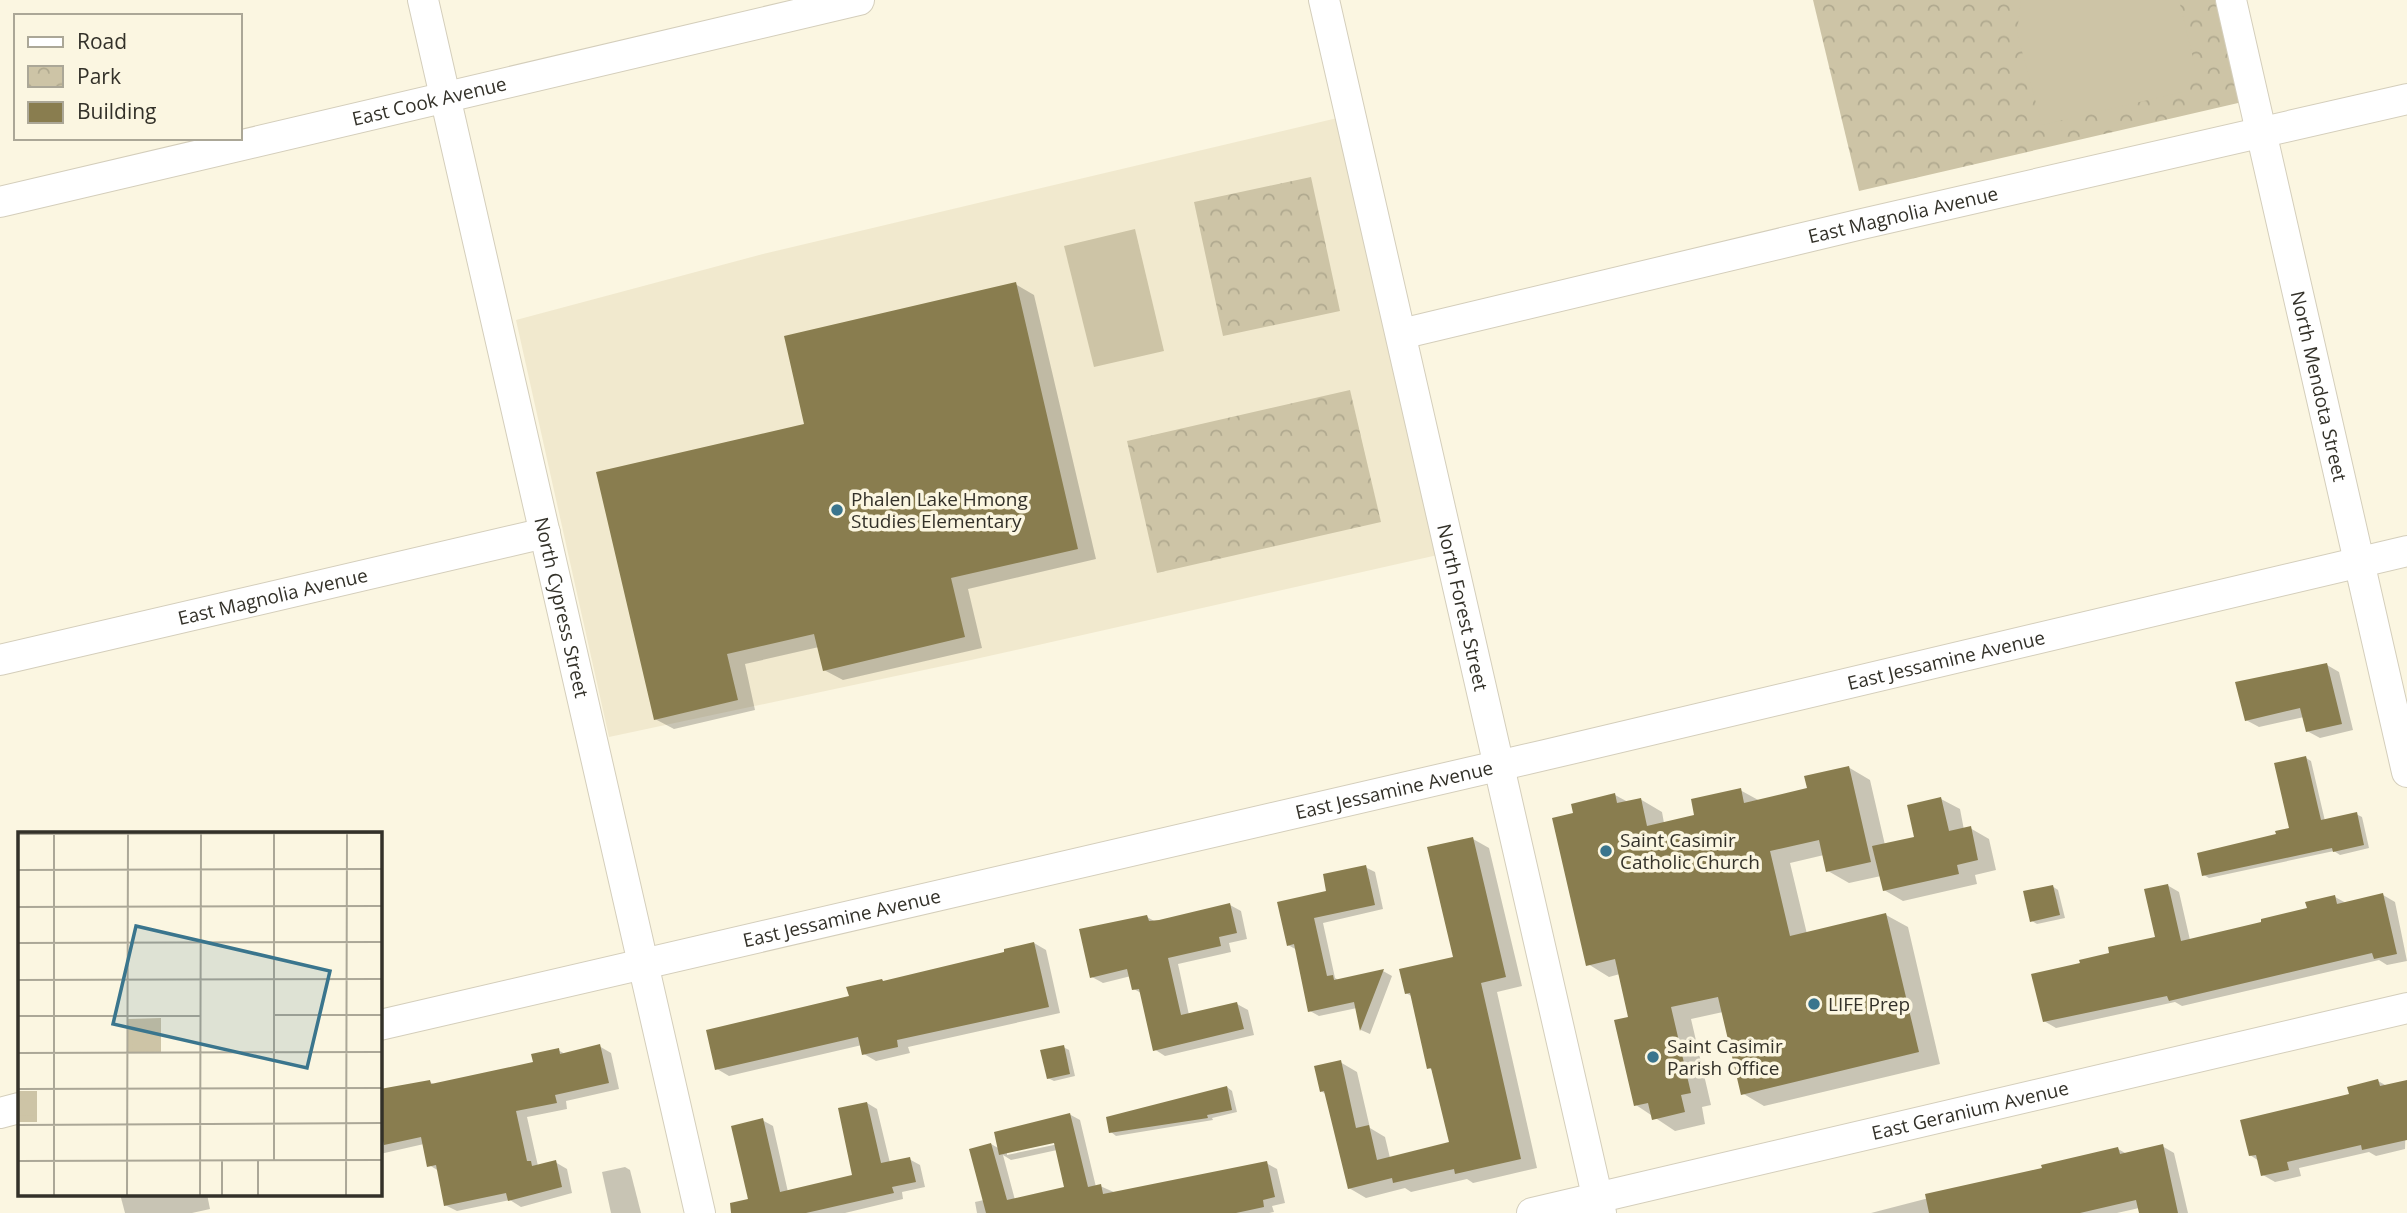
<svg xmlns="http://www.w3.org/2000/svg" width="2407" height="1213" font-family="'Open Sans',sans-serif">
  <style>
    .built { fill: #f1e9ce }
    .park { fill: url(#park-crowns) }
    .pitch { fill: #cdc4a6 }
    .shadow { fill: #0003; fill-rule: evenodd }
    .building { fill: #897d4f }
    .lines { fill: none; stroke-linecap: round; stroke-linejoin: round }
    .minor-casing { stroke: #d4cebb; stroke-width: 32 }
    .minor { stroke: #fff; stroke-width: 30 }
    .poi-dot { fill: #3a758d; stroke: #fbf6e1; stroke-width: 2.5 }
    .labels { text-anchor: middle; stroke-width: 7; stroke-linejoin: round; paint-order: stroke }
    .street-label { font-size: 19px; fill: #333129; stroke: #fbf6e1 }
    .poi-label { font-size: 19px; fill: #333129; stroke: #fbf6e1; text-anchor: start }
    .inset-road { fill: none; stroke: #aba797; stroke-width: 2 }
    .view { fill: #3a758d; fill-opacity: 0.15; stroke: #3a758d; stroke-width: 3.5 }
    .inset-edge { fill: none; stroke: #333129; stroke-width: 3.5 }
  </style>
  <defs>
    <pattern id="park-crowns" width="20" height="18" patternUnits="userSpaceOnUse" patternTransform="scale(1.75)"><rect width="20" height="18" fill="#cdc4a6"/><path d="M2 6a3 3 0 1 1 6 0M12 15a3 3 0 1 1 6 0" fill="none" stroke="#b0a98f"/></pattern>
  </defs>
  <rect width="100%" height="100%" fill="#fbf6e1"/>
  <polygon class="built" points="1350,115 1451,552 971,660 609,737 516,320 763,254"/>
  <g class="park">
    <polygon points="1813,0 2228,0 2251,100 1859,191"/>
    <polygon points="1311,177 1340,311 1223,336 1194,202"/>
    <polygon points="1350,390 1381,522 1157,573 1127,441"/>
  </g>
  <g class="pitch">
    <polygon points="2021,0 2179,0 2195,66 2182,92 2042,125 2017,33"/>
    <polygon points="1135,229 1164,351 1094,367 1064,246"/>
  </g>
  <g class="shadow">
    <polygon points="1015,284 1034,295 1096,559 968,589 982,648 843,680 824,670 819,647 745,664 755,710 674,729 655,719 806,425"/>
    <polygon points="2327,665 2339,672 2353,730 2320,738 2307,731 2304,717 2259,727 2246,720"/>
    <polygon points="2306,758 2311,761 2325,821 2356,814 2362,817 2369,848 2340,855 2334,851 2209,878 2204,875 2291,829"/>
    <polygon points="1848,767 1870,780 1885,845 1916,838 1941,799 1960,809 1964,830 1970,828 1989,839 1996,870 1975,875 1977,884 1903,901 1884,890 1881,876 1849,883 1828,871 1824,855 1790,863 1807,934 1886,915 1908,927 1940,1064 1764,1106 1742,1093 1723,1012 1691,1019 1711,1105 1702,1107 1705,1124 1675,1131 1636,1105 1630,1018 1620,974 1609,977 1588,964 1575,814 1615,795 1628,802 1640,799 1662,812 1664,823 1696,816 1740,790 1760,801 1809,790"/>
    <polygon points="1473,839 1489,848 1522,986 1497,992 1537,1168 1473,1183 1467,1179 1411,1192 1405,1188 1366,1198 1349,1188 1327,1095 1321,1091 1340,1062 1357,1072 1370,1128 1385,1137 1390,1158 1451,1144 1434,1071 1429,1068 1413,997 1406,993 1455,959"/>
    <polygon points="1365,867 1375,872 1383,909 1323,923 1335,978 1340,981 1383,971 1392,976 1370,1034 1361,1030 1357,1008 1319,1016 1310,1011 1297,950 1288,945 1329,893"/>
    <polygon points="2167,885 2179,892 2190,940 2263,924 2309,910 2335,897 2346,903 2383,895 2395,902 2407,961 2387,965 2379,960 2182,1006 2175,1002 2056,1028 2044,1021 2082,964 2157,938"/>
    <polygon points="2052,886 2058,890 2065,918 2037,924 2032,921"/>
    <polygon points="1230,905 1241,911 1247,939 1229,943 1231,952 1178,964 1189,1015 1237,1004 1248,1010 1254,1035 1165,1056 1154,1049 1141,993 1134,989 1131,976 1103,983 1092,977 1147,917 1156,922"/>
    <polygon points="1034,943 1046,950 1060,1013 908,1047 910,1053 876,1061 864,1054 862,1045 729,1076 717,1069 851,998 885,982 1007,954"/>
    <polygon points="599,1046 611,1053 619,1089 566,1101 567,1109 527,1117 538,1166 555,1162 567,1169 572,1193 521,1207 510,1200 457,1211 445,1205 439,1171 429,1165 424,1144 380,1154 380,1092 430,1082 435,1085 535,1063 558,1050 565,1054"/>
    <polygon points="1063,1047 1069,1050 1075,1076 1054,1081 1048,1078"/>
    <polygon points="2378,1081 2387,1086 2407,1082 2405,1149 2376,1156 2369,1152 2299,1168 2301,1176 2275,1182 2263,1175 2259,1161 2250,1155 2351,1095"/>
    <polygon points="1227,1087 1232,1091 1237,1112 1212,1118 1213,1120 1116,1136 1111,1132"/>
    <polygon points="867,1103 877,1109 890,1163 909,1159 920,1165 925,1187 902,1192 903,1199 845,1213 753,1213 762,1120 773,1126 788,1192 854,1177"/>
    <path d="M1069 1114 1080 1120 1096 1187 1100 1186 1116 1193 1266 1163 1277 1169 1285 1203 1272 1206 1274 1212 1269 1213H977L975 1202 984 1200 991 1144 1000 1149ZM1062 1139 1063 1143 1007 1155V1152ZM1057 1150 1066 1188 1015 1200 1003 1155 1011 1160Z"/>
    <polygon points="2162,1146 2174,1153 2188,1213 2141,1213 2139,1208 2117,1213 1871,1213 2118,1149 2127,1154"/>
    <polygon points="625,1167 630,1170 641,1213 611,1213 602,1172"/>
    <polygon points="120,1194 207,1194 210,1209 192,1213 125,1213"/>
  </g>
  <g class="building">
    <polygon points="1016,282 1078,549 951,578 965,637 823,671 814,634 727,654 738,700 654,720 596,472 804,424 784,336"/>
    <polygon points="2327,663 2342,724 2306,732 2300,708 2245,721 2235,682"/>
    <polygon points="2306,756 2321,820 2357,812 2364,845 2333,852 2332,848 2202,876 2197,853 2276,834 2275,831 2289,828 2274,763"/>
    <polygon points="1849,766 1871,862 1826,872 1819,840 1770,851 1790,936 1886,913 1919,1052 1741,1095 1718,997 1671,1007 1691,1093 1681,1095 1685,1112 1652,1120 1648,1103 1634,1106 1614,1020 1628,1017 1615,959 1586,966 1552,818 1573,813 1571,804 1615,793 1617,803 1641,798 1647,826 1694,815 1691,799 1741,788 1744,803 1807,788 1804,776"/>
    <polygon points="1941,797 1949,831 1971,826 1978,860 1957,865 1959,874 1883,891 1872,846 1914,837 1907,805"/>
    <polygon points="1473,837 1506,977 1481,983 1521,1159 1455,1174 1454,1169 1393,1183 1392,1178 1348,1189 1324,1091 1320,1092 1314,1066 1341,1060 1356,1128 1369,1125 1377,1160 1449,1142 1431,1068 1427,1069 1410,993 1405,994 1399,969 1453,957 1427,847"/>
    <polygon points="1366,865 1375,905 1314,918 1327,976 1333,975 1334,980 1384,969 1360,1031 1354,1002 1308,1012 1294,944 1287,946 1277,902 1326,891 1323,874"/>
    <polygon points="2168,884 2181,941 2261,922 2261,919 2307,908 2305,902 2335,895 2337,904 2383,893 2397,954 2374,959 2372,953 2169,1001 2167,996 2043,1022 2031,974 2080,963 2079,960 2109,953 2108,947 2155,937 2144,889"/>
    <polygon points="2053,885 2060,915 2030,922 2023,891"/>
    <polygon points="1230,903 1237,933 1219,937 1221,946 1168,958 1181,1015 1237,1002 1244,1029 1153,1051 1139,989 1132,990 1127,969 1090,978 1079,929 1147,915 1149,921 1159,920"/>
    <polygon points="1034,942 1049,1007 897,1040 898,1047 862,1055 858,1037 715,1070 706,1030 849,996 846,987 882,979 883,981 1004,952 1004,949"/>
    <polygon points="600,1044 609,1083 555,1095 557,1103 516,1111 527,1161 531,1161 532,1166 556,1160 562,1187 508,1201 506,1193 444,1206 436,1165 427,1167 421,1137 384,1145 380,1128 380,1089 430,1080 431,1084 533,1062 531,1054 559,1048 560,1054"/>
    <polygon points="1064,1045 1070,1074 1047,1079 1040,1050"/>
    <polygon points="2378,1079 2380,1086 2407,1080 2407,1140 2362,1150 2361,1145 2287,1162 2289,1170 2261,1176 2256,1155 2249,1156 2240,1120 2349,1094 2347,1087"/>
    <polygon points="1227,1086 1232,1110 1207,1115 1208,1118 1109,1133 1106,1117"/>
    <polygon points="867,1102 881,1163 910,1157 916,1182 892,1187 894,1193 806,1213 731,1213 730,1203 748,1199 731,1126 763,1118 780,1192 852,1175 838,1108"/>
    <polygon points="1070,1113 1088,1187 1101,1184 1103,1194 1267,1161 1275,1197 1263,1200 1264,1207 1236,1213 986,1213 969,1149 991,1143 1007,1200 1064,1187 1054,1143 999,1155 994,1132"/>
    <polygon points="2163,1144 2178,1213 2139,1213 2136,1200 2080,1213 1929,1213 1925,1194 2042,1168 2041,1165 2118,1147 2120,1154"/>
  </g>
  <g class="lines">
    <g class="minor-casing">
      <g id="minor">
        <path id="s1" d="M423 0 700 1213"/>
        <path id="s2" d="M1324 0 1601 1213"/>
        <path id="s3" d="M2231 0 2407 772"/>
        <path id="s4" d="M0 202 859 0"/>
        <path id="s5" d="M1401 334 1862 224 2407 99"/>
        <path id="s6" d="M0 660 545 533"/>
        <path id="s7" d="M380 1025 1545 755 2407 551"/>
        <polyline points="0,1113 19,1108"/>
        <path id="s8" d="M1532 1213 2407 1008"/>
      </g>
    </g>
    <use href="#minor" class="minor"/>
  </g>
  <g class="poi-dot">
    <circle cx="837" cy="510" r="7"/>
    <circle cx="1606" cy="851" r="7"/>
    <circle cx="1814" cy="1004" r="7"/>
    <circle cx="1653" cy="1057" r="7"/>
  </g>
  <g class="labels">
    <g class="street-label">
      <text dy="7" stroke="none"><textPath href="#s4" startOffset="441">East Cook Avenue</textPath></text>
      <text dy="7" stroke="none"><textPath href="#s5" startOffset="516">East Magnolia Avenue</textPath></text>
      <text dy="7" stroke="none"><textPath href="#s3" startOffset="396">North Mendota Street</textPath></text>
      <text dy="7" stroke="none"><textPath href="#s6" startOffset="280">East Magnolia Avenue</textPath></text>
      <text dy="7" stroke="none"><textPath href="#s1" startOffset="623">North Cypress Street</textPath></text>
      <text dy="7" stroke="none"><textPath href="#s2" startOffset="623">North Forest Street</textPath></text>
      <text dy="7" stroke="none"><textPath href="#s7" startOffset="1608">East Jessamine Avenue</textPath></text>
      <text dy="7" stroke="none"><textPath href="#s7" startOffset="1041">East Jessamine Avenue</textPath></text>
      <text dy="7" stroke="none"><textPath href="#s7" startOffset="474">East Jessamine Avenue</textPath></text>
      <text dy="7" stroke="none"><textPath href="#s8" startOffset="450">East Geranium Avenue</textPath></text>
    </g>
    <g class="poi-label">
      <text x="851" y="506">Phalen Lake Hmong<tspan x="851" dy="22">Studies Elementary</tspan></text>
      <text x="1620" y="847">Saint Casimir<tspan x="1620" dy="22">Catholic Church</tspan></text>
      <text x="1828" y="1011">LIFE Prep</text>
      <text x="1667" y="1053">Saint Casimir<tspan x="1667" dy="22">Parish Office</tspan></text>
    </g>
  </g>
  <g transform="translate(18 832)">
    <rect width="364" height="364" fill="#fbf6e1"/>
    <path d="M143 186V221H109L110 187ZM0 259H19V290H0Z" fill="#cdc4a6"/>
    <path d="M127 188 122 203 128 217H115L114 190ZM0 266 16 271V283L1 284Z" fill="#cdc4a6"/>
    <path class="inset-road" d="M0 2 364 1M0 38 364 37M0 75 364 74M0 111 364 110M0 148 364 147M255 183H364M0 184H183M0 221 364 220M0 257 364 256M0 293 364 291M256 328V1M0 329 364 328M36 364V0M109 364 110 2M182 364 183 2M204 364V328M240 364V328M328 364 329 2"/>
    <path class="view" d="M118 94 312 139 289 236 95 192Z"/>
    <rect width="364" height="364" class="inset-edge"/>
  </g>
  <rect x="14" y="14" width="228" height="126" fill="#fbf6e1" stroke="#aba797" stroke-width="2"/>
  <rect x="28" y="37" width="35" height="10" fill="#ffffff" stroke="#aba797" stroke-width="2"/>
  <text x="77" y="49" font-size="21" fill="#333129">Road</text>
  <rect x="28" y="66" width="35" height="21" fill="url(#park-crowns)" stroke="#aba797" stroke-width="2"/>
  <text x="77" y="84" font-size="21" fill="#333129">Park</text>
  <rect x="28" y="102" width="35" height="21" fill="#897d4f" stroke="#aba797" stroke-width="2"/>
  <text x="77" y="119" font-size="21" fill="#333129">Building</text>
</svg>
